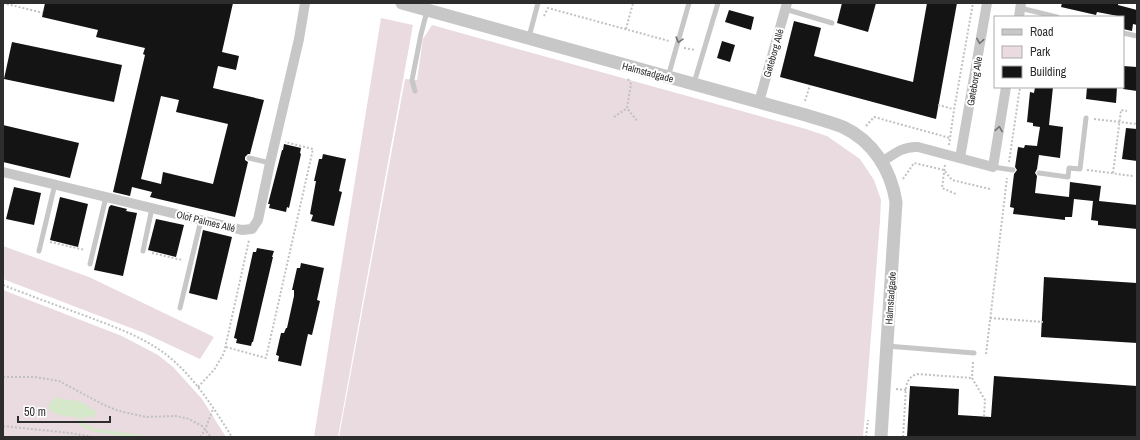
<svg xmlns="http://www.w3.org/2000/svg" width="1140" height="440" font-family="'Archivo Narrow',sans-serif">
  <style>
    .green { fill: #eadbe0 }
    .water { fill: #d5e8c9 }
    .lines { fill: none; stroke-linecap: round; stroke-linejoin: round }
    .stream { stroke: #d5e8c9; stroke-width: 3.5 }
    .building { fill: #141414; fill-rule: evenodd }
    .path { stroke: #c1c1c1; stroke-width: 2; stroke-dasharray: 2 2; stroke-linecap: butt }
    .service { stroke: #c7c7c7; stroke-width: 5 }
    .minor { stroke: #c7c7c7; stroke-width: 10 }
    .tertiary { stroke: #c7c7c7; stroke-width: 13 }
    .oneway { stroke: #727272 }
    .labels { text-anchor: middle; stroke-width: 4; stroke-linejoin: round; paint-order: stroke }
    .street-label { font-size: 10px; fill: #2d2d2d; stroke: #fff }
  </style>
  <rect width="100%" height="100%" fill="#fff"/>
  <g class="green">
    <polygon points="381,18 413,25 338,437 314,437"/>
    <polygon points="432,25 806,129 827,136 860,159 874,180 881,200 880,221 863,437 339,437 405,79 417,80 423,39"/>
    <polygon points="3,246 89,277 214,337 200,359 144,333 3,279"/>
    <polygon points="3,290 122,336 158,355 173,367 202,399 226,437 3,437"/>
  </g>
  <path class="water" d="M54 398 80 401 97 412 93 417C84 418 33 418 54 398Z"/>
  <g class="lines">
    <polyline class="stream" points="80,418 82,424 94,430 141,437"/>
  </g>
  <g class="building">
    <path d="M45 3H233L222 52 239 56 236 70 218 66 213 88 264 100 250 154H248L245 157V160L248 162 235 217 150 197 152 192 132 187 130 196 113 192 145 55 143 54 145 48 96 37 98 30 42 17ZM161 96 179 100 176 112 228 124 213 184 163 172 161 184 141 179Z"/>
    <polygon points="842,3 876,3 868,32 837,23"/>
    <polygon points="927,3 957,3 936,119 780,77 794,21 821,28 814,56 913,82"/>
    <polygon points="1062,3 1118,3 1118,5 1137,10 1137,25 1133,24 1132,31 1123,29 1123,17 1097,12 1096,15 1061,7"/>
    <polygon points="729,10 754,17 751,30 725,22"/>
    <polygon points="722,41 735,45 730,62 717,58"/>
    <polygon points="12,42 122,65 114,102 4,79"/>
    <polygon points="1123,66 1137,67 1137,91 1123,89"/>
    <polygon points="1035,87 1053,87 1049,125 1063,127 1060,158 1039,155 1037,169 1035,173 1037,176 1035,193 1069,197 1070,182 1101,186 1099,201 1137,205 1137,229 1098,225 1098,221 1091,220 1093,201 1074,199 1072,217 1065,217 1065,220 1013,214 1014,208 1010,207 1014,174 1017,170 1015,167 1018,147 1024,148 1025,145 1037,146 1040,127 1033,126 1033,123 1027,122 1030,92 1034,93"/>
    <polygon points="1087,87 1117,87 1116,103 1086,99"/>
    <polygon points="3,125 79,143 70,178 3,162"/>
    <polygon points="1126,128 1137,129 1137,161 1122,159"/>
    <polygon points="284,144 301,148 300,153 301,154 289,208 287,207 286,212 269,208 270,204 268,204 282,150 283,150"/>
    <polygon points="323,154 346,159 339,191 342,192 334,226 311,221 313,215 310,214 316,181 314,181 319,159 322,159"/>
    <polygon points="14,187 41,193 34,225 6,219"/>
    <polygon points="60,197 88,204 78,247 50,240"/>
    <polygon points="111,205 127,209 126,211 137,213 123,276 94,270 109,207"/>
    <polygon points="156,219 184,225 176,257 148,250"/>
    <polygon points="203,230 232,237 217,300 189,293"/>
    <polygon points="257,248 274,251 272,257 273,257 253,342 252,342 251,346 236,343 237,339 234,338 253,252 256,252"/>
    <polygon points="301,263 324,268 317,300 320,301 312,335 308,334 301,366 278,361 279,356 276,355 281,333 284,333 286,328 287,328 294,296 294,290 292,290 297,268 300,268"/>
    <polygon points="1044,277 1137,283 1137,343 1041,337"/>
    <polygon points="994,376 1137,386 1137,437 907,437 910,386 959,389 958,415 991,417"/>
  </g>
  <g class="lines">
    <g class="path">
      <polyline points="3,3 43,13"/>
      <polyline points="544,16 548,8 669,41"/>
      <polyline points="626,29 633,3"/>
      <polyline points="684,48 695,50"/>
      <polyline points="628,79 631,84 627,108 638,122"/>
      <polyline points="805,101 810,85"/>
      <polyline points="938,105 953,109"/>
      <polyline points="614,117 627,108"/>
      <polyline points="1094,119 1137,124"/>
      <polyline points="866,126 874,117 950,138"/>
      <polyline points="949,145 954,110 973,3"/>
      <polyline points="1009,162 1020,87"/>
      <polyline points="945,165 942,188 956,194"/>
      <polyline points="1087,170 1133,176"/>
      <polyline points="1113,173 1121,110 1127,111"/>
      <polyline points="903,179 914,163 944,170 952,180 990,189"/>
      <polyline points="50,242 85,250"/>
      <polyline points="152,253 182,260"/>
      <path d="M3 285C31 296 58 306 86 316 117 328 150 339 175 362 198 383 215 410 232 437"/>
      <polyline points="990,318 1043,322"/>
      <polyline points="226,347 266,358 313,149 285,142"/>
      <polyline points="986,354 1007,178"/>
      <polyline points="973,362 972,378 985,400 984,417"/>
      <polyline points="3,377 35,377 59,381 104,405 119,411 146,417 176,416 189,419 202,426 211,437"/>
      <polyline points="198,387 214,370 224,353 249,240"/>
      <polyline points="896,389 906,390"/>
      <polyline points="3,426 70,433 93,437"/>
      <polyline points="3,433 4,437"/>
      <polyline points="200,437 205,430 213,409"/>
      <polyline points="866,437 868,420"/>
      <path d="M903 437 906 387C908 380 910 376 917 374L972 378"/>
    </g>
    <g class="service">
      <polyline points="1020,8 1057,17"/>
      <polyline points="785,9 832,23"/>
      <polyline points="1123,33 1137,36"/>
      <polyline points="529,37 538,3"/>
      <polyline points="668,77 689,3"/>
      <polyline points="694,83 718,3"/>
      <polyline points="415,91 412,80 421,34 427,11"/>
      <polyline points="249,158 270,163"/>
      <polyline points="993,167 1013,170"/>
      <polyline points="1039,173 1068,177 1069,168 1080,169 1086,118"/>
      <polyline points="39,251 55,184"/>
      <polyline points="143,251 152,208"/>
      <polyline points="90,264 106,197"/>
      <polyline points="180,308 201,220"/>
      <polyline points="887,346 974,353"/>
    </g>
    <g class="minor">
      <polyline points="1019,17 1021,3"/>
      <polyline points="759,102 787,3"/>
      <polyline points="960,158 987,3"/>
      <path d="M882 162C894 154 903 146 918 147L993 167 1006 87"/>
      <polyline points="3,172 242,230 252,229 258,220 270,163 299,39 305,3"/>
    </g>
    <path class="tertiary" d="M402 3 802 114C815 118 830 122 843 127 873 141 891 170 896 202L881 437"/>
  </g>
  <defs><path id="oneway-chevron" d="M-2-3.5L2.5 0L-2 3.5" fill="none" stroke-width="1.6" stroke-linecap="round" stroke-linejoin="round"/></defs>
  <g class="oneway">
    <use href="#oneway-chevron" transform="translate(679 40) rotate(106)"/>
    <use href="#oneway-chevron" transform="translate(980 41) rotate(99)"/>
    <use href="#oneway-chevron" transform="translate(999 129) rotate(-81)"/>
  </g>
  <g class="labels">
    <g class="street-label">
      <text transform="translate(773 53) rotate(-74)" y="4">Gøteborg Allé</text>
      <text transform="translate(648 72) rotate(15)" y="4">Halmstadgade</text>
      <text transform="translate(974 81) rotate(-80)" y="4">Gøteborg Alle</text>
      <text transform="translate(206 221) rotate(14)" y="4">Olof Palmes Allé</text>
      <text transform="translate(890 298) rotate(-86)" y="4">Halmstadgade</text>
    </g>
  </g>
  <rect width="1140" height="440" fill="none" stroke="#2d2d2d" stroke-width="8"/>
  <rect x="994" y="16" width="130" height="72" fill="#ffffff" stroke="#ababab"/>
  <rect x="1002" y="29" width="20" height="6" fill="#c7c7c7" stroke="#ababab"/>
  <text x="1030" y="36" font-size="12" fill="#2d2d2d">Road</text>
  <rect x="1002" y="46" width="20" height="12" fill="#eadbe0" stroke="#ababab"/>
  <text x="1030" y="56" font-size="12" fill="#2d2d2d">Park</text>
  <rect x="1002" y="66" width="20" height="12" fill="#141414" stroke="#ababab"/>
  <text x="1030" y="76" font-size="12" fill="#2d2d2d">Building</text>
  <path d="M18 416v6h92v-6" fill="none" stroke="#2d2d2d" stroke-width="2"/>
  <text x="24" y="416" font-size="12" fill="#2d2d2d" stroke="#ffffff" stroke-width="3" paint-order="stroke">50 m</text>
</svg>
